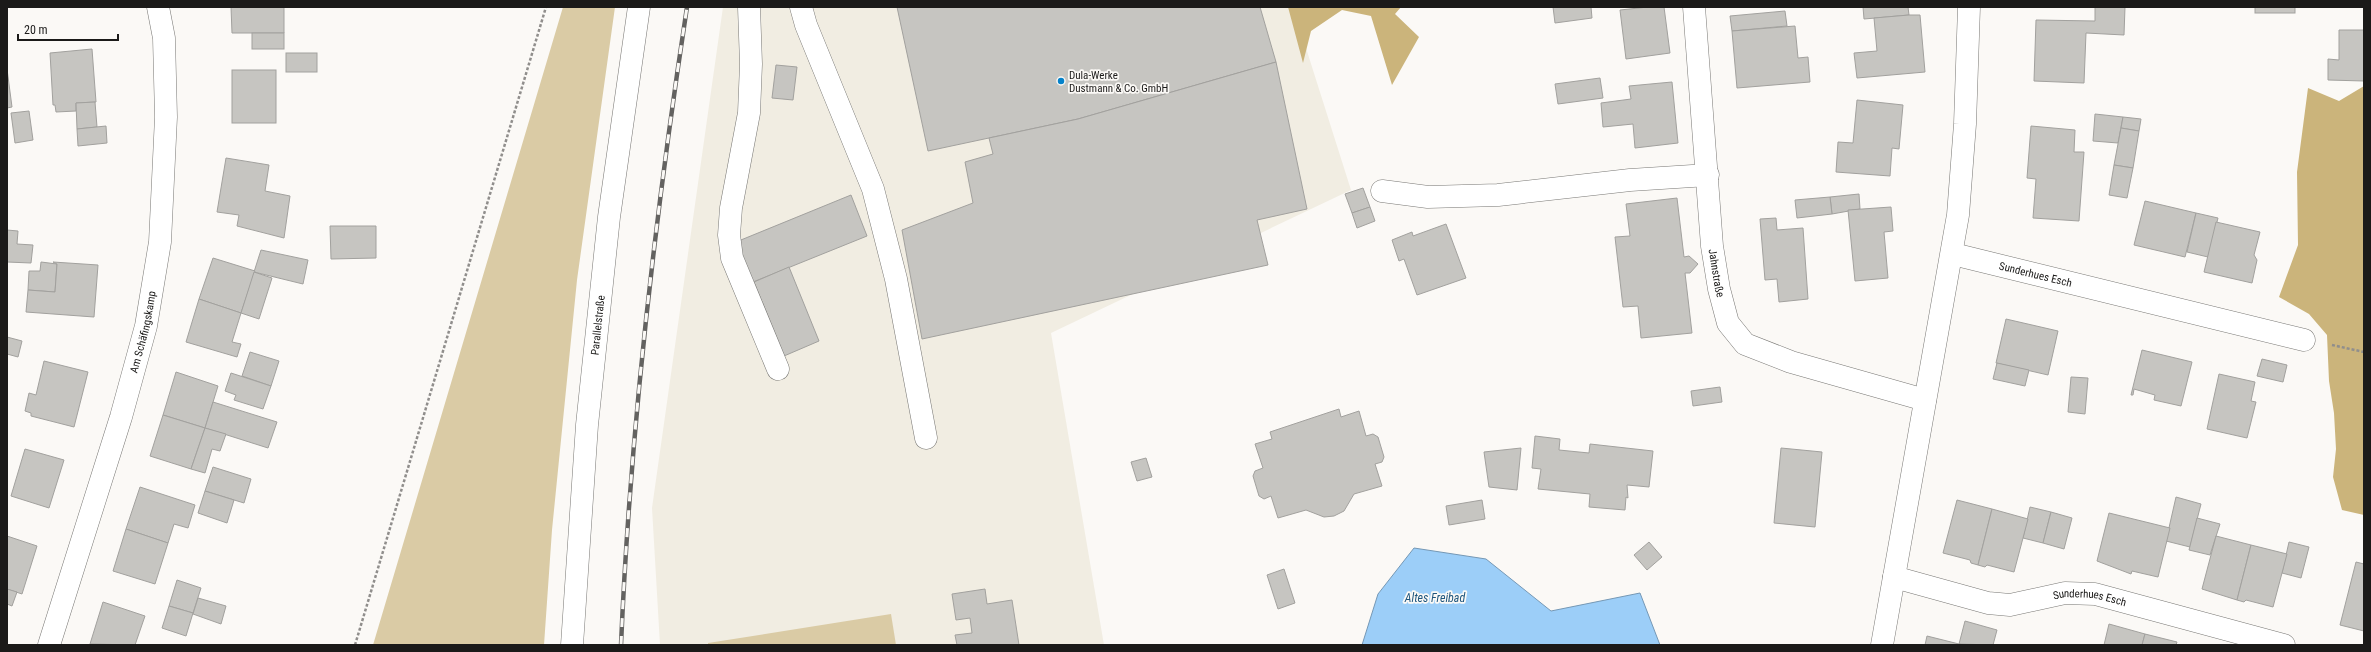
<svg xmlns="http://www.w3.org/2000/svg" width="2371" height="652" font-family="'Roboto Condensed',sans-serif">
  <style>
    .built { fill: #f1ede2 }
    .green { fill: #dacba5 }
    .forest { fill: #cbb47b }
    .water { fill: #9ccef8; stroke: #7598b5 }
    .building { fill: #c6c5c1; stroke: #a2a19e }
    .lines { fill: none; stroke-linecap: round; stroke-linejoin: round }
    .minor-casing { stroke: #797875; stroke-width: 23 }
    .major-casing { stroke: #797875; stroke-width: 23 }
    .path { stroke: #908e8c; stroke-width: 2.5; stroke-dasharray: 3 2; stroke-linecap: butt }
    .minor { stroke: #fff; stroke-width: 22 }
    .major { stroke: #fff; stroke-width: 22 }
    .rail-casing { stroke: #636260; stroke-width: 4.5 }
    .rail { stroke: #fbf9f6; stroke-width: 3; stroke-dasharray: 9; stroke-linecap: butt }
    .poi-dot { fill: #0582ca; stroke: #fbf9f6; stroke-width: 1.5 }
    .labels { text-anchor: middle; stroke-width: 3.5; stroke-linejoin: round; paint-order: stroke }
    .poi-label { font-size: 11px; fill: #1b1a19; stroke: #fbf9f6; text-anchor: start }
    .street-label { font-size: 11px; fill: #1b1a19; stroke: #fbf9f6 }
    .water-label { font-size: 12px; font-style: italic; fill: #1e557d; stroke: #fbf9f6 }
  </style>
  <rect width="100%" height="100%" fill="#fbf9f6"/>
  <polygon class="built" points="723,7 1293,7 1351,190 1051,333 1104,645 660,645 652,508"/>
  <g class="green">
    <polygon points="563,7 615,7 577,280 552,530 544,645 373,645"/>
    <polygon points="891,614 896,645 708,645 708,643"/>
  </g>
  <g class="forest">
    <polygon points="1288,7 1401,7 1395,14 1419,37 1392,85 1371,16 1342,10 1311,31 1303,63"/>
    <polygon points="2364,86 2364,515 2342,510 2333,477 2336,449 2334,413 2329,381 2327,335 2309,314 2279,297 2298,245 2297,172 2308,88 2339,101"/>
  </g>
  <polygon class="water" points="1414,548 1486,559 1551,611 1640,593 1660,645 1362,645 1378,594"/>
  <g class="building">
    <polygon points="231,7 284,7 284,33 232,33"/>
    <polygon points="897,7 1260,7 1276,62 1078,119 928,151"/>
    <polygon points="1553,7 1591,7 1592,18 1555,23"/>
    <polygon points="1648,7 1664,7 1670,53 1626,59 1620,10"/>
    <polygon points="1863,7 1908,7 1909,15 1864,19"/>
    <polygon points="2095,7 2125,7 2124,35 2086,33 2084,83 2034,81 2036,20 2095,21"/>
    <rect x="2255" y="7" width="40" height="6"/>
    <polygon points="1785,11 1787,26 1732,31 1730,16"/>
    <polygon points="1909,15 1920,15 1925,72 1857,78 1854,53 1877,51 1874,18"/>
    <polygon points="1795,26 1798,58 1808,57 1810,82 1737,88 1732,31"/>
    <polygon points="2339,30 2364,30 2364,81 2328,80 2328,59 2339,60"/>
    <rect x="252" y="33" width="32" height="16"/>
    <polygon points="92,49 96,102 76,103 76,111 56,112 55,105 53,105 50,53"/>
    <rect x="286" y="53" width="31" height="19"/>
    <polygon points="1276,62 1307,209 1257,220 1268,265 922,339 902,230 973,203 965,162 993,154 989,138 1078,119"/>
    <polygon points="776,65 797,67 793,100 772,98"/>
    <polygon points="7,69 12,107 7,108"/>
    <rect x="232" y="70" width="44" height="53"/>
    <polygon points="1600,78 1603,98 1558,104 1555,84"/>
    <polygon points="1672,82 1678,143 1635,148 1633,124 1603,127 1601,103 1631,99 1629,86"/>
    <polygon points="1857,100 1903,105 1899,149 1892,148 1890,176 1836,172 1838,142 1853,143"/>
    <polygon points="95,102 97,127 77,129 76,103"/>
    <polygon points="29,111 33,140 15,143 11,113"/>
    <polygon points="2095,114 2123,117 2118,143 2093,141"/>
    <polygon points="2123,117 2141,119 2139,131 2121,128"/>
    <polygon points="106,126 107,143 78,146 77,129"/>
    <polygon points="2031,126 2075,130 2074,152 2084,152 2079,221 2033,218 2036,179 2027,178"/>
    <polygon points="2121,128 2139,131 2133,168 2114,165"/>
    <polygon points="226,158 269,165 265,191 290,196 284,238 237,226 239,215 217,212"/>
    <polygon points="2114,165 2133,168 2127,198 2109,195"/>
    <polygon points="1363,188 1370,207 1352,213 1345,194"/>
    <polygon points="1859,194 1860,209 1832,214 1830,197"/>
    <polygon points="851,195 867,236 753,282 736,242"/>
    <polygon points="1830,197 1832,214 1797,218 1795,200"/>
    <polygon points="1677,198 1684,257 1689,256 1698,264 1690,273 1685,273 1692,333 1641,338 1638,306 1623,307 1615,237 1630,236 1626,204"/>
    <polygon points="2145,201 2196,213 2185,257 2134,245"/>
    <polygon points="1370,207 1375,221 1357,228 1352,213"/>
    <polygon points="1891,207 1893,231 1884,232 1888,278 1855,281 1848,210"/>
    <polygon points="2196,213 2218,218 2208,257 2187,252"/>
    <polygon points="1776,218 1777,230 1803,228 1808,299 1779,302 1777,279 1765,280 1760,219"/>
    <polygon points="2216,222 2260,232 2254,255 2257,260 2252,283 2204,272"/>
    <polygon points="1446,224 1466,278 1417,295 1404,259 1399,261 1392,240 1412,232 1413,236"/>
    <polygon points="330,226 376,226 376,258 331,259"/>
    <polygon points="7,230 18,231 17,244 33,245 31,263 7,262"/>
    <polygon points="261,250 308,260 303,284 254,272"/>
    <polygon points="213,258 255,271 241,313 199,299"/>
    <polygon points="41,262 57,264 55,292 28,290 29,271 40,271"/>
    <polygon points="53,262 98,265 94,317 26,312 28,290 55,292 57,264"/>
    <polygon points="789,267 819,341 784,356 754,282"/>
    <polygon points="254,272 272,278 259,319 241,313"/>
    <polygon points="199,299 241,313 232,342 241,344 237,357 186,342"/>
    <polygon points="2006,319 2058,331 2048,375 1996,363"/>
    <polygon points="7,337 22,341 18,357 7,354"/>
    <polygon points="2142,350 2192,362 2181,406 2154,400 2155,395 2134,389 2133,395 2131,395"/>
    <polygon points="250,352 279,361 271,386 242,376"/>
    <polygon points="2262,359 2287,365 2283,382 2257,376"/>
    <polygon points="44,361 88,372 74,427 31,416 31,413 25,411 29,393 36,395"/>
    <polygon points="1997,363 2029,370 2025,386 1993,379"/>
    <polygon points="176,372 218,386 205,428 163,415"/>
    <polygon points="231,373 271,386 263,409 234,400 236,395 225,391"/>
    <polygon points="2219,374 2255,382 2251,401 2256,402 2247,438 2207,429"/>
    <polygon points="2071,377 2088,378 2085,414 2068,412"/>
    <polygon points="1720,387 1722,402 1693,406 1691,391"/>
    <polygon points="213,402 277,422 268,448 205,428"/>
    <polygon points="1339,409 1341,417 1359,411 1366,436 1373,434 1378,437 1384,457 1382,462 1375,464 1382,486 1354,494 1344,511 1334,516 1324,517 1306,510 1278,518 1271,496 1264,499 1259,496 1253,476 1255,471 1263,468 1255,444 1272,439 1270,432"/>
    <polygon points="163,415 205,428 191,469 150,456"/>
    <polygon points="205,428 226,434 220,451 212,449 205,473 191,469"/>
    <polygon points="1535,436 1560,439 1559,450 1589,453 1590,444 1653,451 1649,487 1627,485 1628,498 1626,497 1625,510 1589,507 1590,494 1538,489 1541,469 1532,468"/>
    <polygon points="1521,448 1517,490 1489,487 1484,452"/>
    <polygon points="1781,448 1822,452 1815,527 1774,523"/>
    <polygon points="25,449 64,460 49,508 11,496"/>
    <polygon points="1146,458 1152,477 1137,481 1131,462"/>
    <polygon points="213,467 251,479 244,503 205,491"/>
    <polygon points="140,487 195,505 188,528 174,524 168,543 126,529"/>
    <polygon points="205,491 234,500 227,523 198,513"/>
    <polygon points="2176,497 2201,504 2190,547 2166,541"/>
    <polygon points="1482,500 1485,519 1449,525 1446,506"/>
    <polygon points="1957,500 1992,509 1978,565 1971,563 1970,560 1943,553"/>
    <polygon points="2030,507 2051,512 2043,543 2023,538"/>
    <polygon points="1992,509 2028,519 2014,572 1987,565 1985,567 1978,565"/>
    <polygon points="2051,512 2072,518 2064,549 2043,543"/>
    <polygon points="2109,513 2170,528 2158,577 2132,571 2131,574 2097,561"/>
    <polygon points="2197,518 2220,524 2210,555 2189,550"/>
    <polygon points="126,529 168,543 155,584 113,571"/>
    <polygon points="7,536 37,546 22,594 7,589"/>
    <polygon points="2216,536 2251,545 2237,600 2202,589"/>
    <polygon points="1649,542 1662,557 1647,570 1634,555"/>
    <polygon points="2289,542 2309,547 2301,578 2282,573"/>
    <polygon points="2251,545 2287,554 2273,607 2246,600 2244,602 2237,600"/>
    <polygon points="2356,562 2364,564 2364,631 2340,625"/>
    <polygon points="1284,569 1295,603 1278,609 1267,575"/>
    <polygon points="177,580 201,588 193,613 169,606"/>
    <polygon points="7,589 17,592 12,606 7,604"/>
    <polygon points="985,589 987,604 1012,600 1019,645 957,645 955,635 972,633 970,618 956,620 952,594"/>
    <polygon points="198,598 226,606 221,624 193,614"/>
    <polygon points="103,602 145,616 135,645 90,644"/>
    <polygon points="169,606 193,613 186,636 162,628"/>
    <polygon points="1965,621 1997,630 1993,645 1959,644"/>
    <polygon points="2109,624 2145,634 2142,645 2104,645"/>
    <polygon points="2145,634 2177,642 2176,645 2142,645"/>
    <polygon points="1927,636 1959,644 1964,645 1925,645"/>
  </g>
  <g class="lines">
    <g class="minor-casing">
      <g id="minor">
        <polyline points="749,7 751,64 749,113 731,208 729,235 732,258 778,369"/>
        <polyline points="801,7 806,25 873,189 896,279 926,438"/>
        <path id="s1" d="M1694 7 1712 246 1719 289 1728 323 1745 344 1791 362 1925 400"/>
        <polyline points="1382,191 1428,197 1498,195 1630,180 1708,175"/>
        <path id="s2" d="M1953 254 2304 340"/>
        <path id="s3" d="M1894 577 1988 603 2010 605 2065 593 2095 594 2284 645"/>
        <path id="s4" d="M49 645 121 417 146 326 160 242 166 117 164 38 158 7"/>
        <polyline points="1882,645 1958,215 1965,124 1969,7"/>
      </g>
    </g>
    <g class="major-casing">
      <g id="major">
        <path id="s5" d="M572 645 587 425 609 217 639 7"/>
      </g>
    </g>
    <g class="path">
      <polyline points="2332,345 2364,352"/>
      <polyline points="355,645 546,7"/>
    </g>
    <use href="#minor" class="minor"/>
    <use href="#major" class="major"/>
    <g class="rail-casing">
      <path id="rail" d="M621 645C630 433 655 217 687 7"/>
    </g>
    <use href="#rail" class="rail"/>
  </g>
  <circle class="poi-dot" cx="1061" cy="81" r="4"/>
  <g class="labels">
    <g class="poi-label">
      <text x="1069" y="79">Dula-Werke<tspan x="1069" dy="13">Dustmann &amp; Co. GmbH</tspan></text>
    </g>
    <g class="street-label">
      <text dy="4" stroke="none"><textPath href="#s1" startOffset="267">Jahnstraße</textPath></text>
      <text dy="4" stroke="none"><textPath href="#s2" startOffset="85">Sunderhues Esch</textPath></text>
      <text dy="4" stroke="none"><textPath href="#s5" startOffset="321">Parallelstraße</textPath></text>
      <text dy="4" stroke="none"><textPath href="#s4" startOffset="327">Am Schäfingskamp</textPath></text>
      <text dy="4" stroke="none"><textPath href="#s3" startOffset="201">Sunderhues Esch</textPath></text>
    </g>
    <g class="water-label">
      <text x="1435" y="602">Altes Freibad</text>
    </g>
  </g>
  <rect width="2371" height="652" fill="none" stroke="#1b1a19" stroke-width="16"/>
  <path d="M18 34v6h100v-6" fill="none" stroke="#1b1a19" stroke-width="2"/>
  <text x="24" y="34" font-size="12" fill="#1b1a19" stroke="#fbf9f6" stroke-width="3" paint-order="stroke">20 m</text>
</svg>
